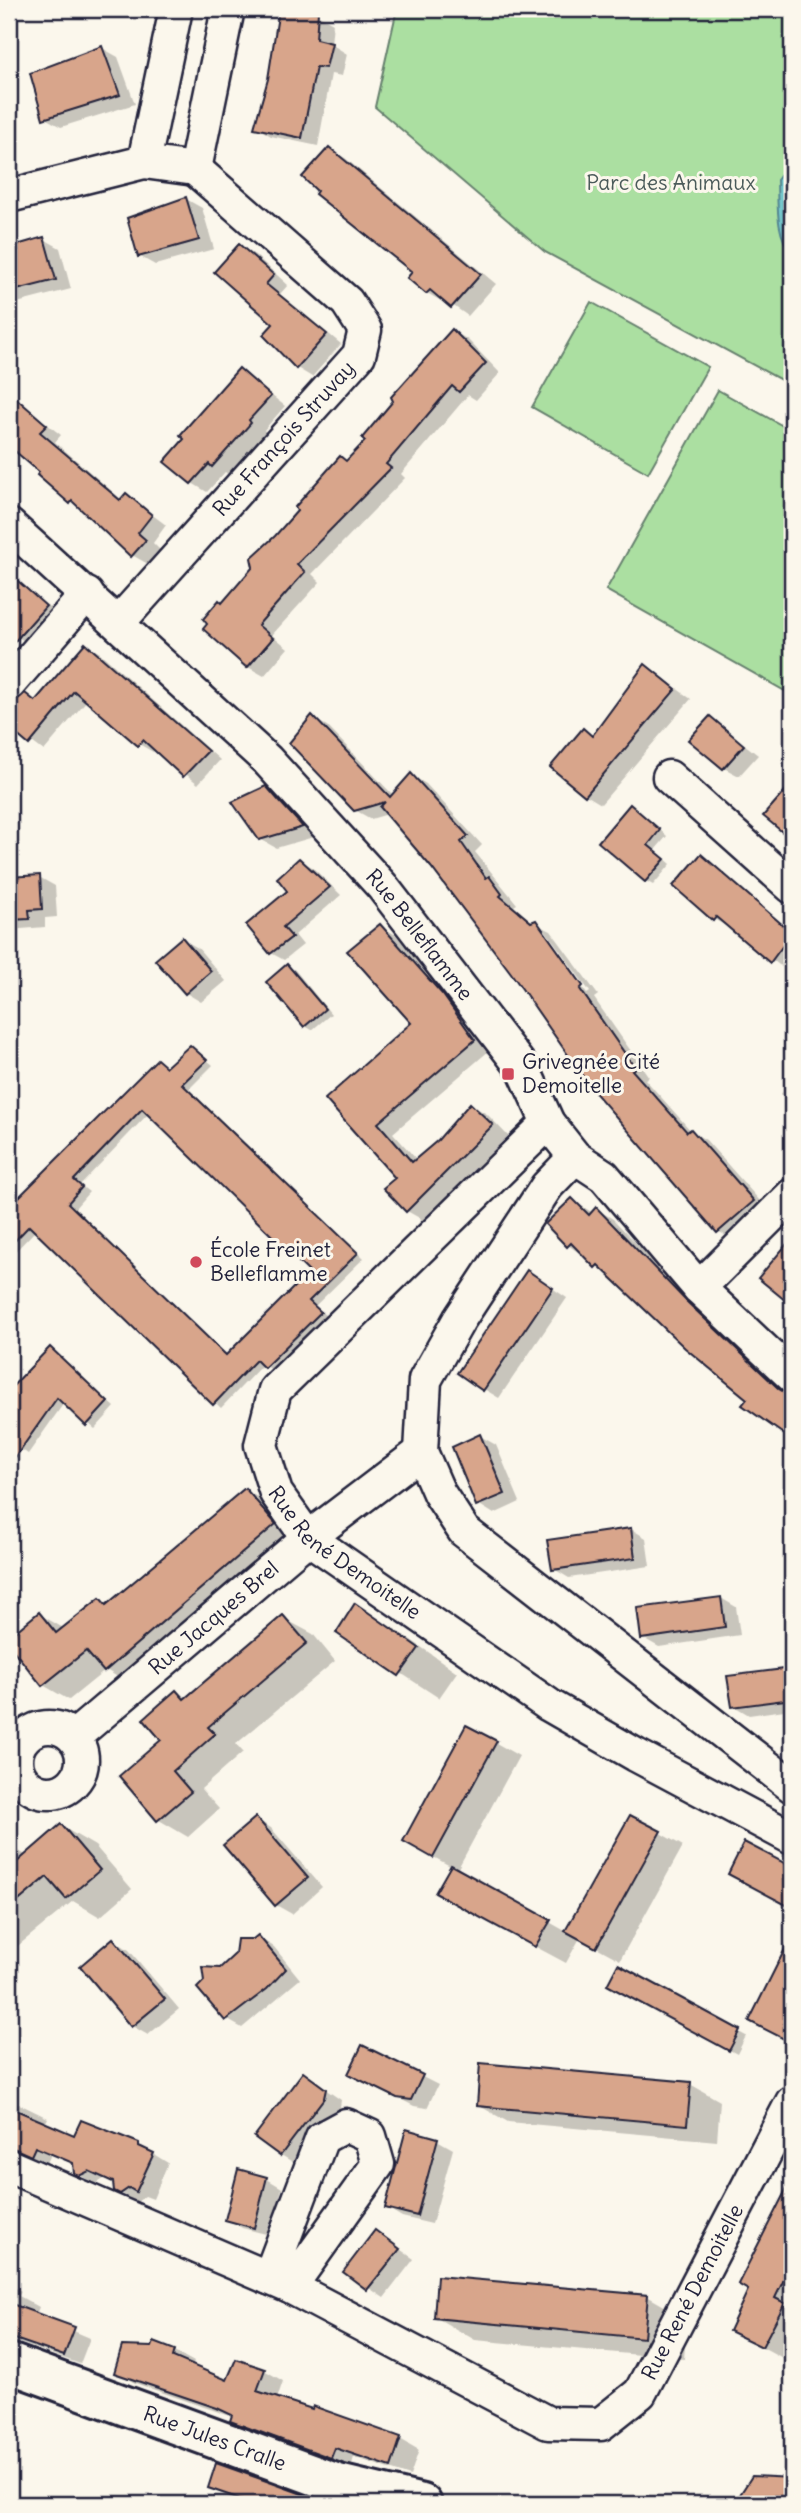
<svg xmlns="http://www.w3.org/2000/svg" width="801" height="2513" font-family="Delius,sans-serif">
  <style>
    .green { fill: #abdfa1; stroke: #66806e; stroke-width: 2 }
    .water { fill: #76c8cc; stroke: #548692; stroke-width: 2 }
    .shadow { fill: #0003; fill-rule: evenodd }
    .building { fill: #d8a58b; stroke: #22223b; stroke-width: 2; fill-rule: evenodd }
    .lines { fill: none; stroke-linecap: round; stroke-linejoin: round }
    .street-casing { stroke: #22223b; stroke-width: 37 }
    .secondary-casing { stroke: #22223b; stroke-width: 44 }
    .street { stroke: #fbf7ec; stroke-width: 32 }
    .secondary { stroke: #fbf7ec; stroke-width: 38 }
    .poi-dot { fill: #d1495b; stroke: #fbf7ec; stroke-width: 2.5 }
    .labels { text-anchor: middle; stroke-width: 6; stroke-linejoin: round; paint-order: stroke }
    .park-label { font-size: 21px; fill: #4b5b5a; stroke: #fbf7ec }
    .street-label { font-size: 21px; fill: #22223b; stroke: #fbf7ec }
    .poi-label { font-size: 21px; fill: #22223b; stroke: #fbf7ec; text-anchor: start }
  </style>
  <rect width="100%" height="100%" fill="#fbf7ec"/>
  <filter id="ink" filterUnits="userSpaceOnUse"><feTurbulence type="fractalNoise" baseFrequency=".0143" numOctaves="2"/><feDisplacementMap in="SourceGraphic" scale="14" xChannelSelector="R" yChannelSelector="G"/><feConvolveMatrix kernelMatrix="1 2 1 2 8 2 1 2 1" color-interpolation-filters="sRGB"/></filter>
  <g filter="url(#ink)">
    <g class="green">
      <polygon points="397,9 792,9 792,386 545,252 375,107"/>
      <polygon points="591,302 708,367 648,473 532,407"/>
      <polygon points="718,390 792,431 792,695 606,590"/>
    </g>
    <path class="water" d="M792 161V252C775 237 778 201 777 180Z"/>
    <g class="shadow">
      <polygon points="281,9 317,14 333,23 331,44 347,54 342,76 331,74 318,146 271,136 256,127 269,79"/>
      <polygon points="102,48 118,57 135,104 61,127 45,118"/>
      <polygon points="330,150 345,158 496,284 468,316 445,300 443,302 427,293 410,278 414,272"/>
      <polygon points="186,199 202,208 214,249 155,265 139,256"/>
      <polygon points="44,239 60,248 71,289 9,305 9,255"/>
      <polygon points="239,246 255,255 288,285 280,294 341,344 312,377 297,368 265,335 275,324"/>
      <polygon points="453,331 468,340 500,373 476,400 468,395 401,474 405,478 312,574 320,582 272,635 288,648 264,676 248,667 205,629 277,537 367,441"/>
      <polygon points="240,371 285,406 264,430 266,433 229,475 225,472 207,492 192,483"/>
      <polygon points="11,396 61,435 55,442 122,500 126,495 166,525 153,543 160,550 148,564 132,555 9,444"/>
      <polygon points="9,574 60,616 33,647 9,631"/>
      <polygon points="86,645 100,653 220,760 198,784 155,749 153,752 139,744 87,700 44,751 9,725 9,714 26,696 36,702"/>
      <polygon points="646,666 691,699 601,804 586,795 583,730 594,736"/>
      <path d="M312 718 327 726 393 795 411 775 426 784 482 845 475 852 517 904 514 906 534 923 551 931 598 995 594 998 649 1077 645 1079 692 1132 706 1140 768 1210 733 1240 718 1231 388 814 371 819 355 810ZM539 927H543L590 992 587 994Z"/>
      <polygon points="711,718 758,755 739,776 724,768"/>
      <polygon points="266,788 281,797 317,836 276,848 260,839"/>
      <polygon points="638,811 667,836 655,850 671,864 653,885 646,881"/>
      <polygon points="701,857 792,932 792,957 783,968 727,924 726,926 714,919"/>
      <polygon points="300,860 312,867 341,895 295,935 303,945 284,960 271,953"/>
      <polygon points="39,877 55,886 57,917 45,918 45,927 9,930 9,879"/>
      <polygon points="380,926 396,935 459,1006 490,1050 393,1133 417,1160 471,1105 487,1114 508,1136 423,1220 407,1211 397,1178 328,1099 414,1023"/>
      <polygon points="182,939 198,948 226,981 201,1002 186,993"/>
      <polygon points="287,966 295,970 331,1014 312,1030 305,1026"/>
      <path d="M197 1052 213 1065 189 1089 364 1258 315 1306 327 1317 272 1370 263 1364 221 1408 36 1230 9 1258V1210L158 1061 168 1068ZM149 1113 311 1272 227 1356 75 1208 89 1192 80 1185Z"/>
      <polygon points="792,1080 792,1102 781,1094"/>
      <polygon points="572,1200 593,1213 596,1209 613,1219 703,1313 792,1397 792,1437 612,1276 568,1245"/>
      <polygon points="543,1282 567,1298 499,1398 484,1389"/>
      <polygon points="50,1349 115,1407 95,1429 64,1403 28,1454 9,1441 9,1393"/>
      <polygon points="480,1436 496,1445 520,1502 494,1514 478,1504"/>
      <polygon points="245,1490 271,1505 300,1540 131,1685 106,1670 69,1700 43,1685 9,1642 39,1614 65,1629 100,1600 108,1605"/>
      <polygon points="631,1529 646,1538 650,1566 569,1578 554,1569"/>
      <polygon points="721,1598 736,1607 740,1635 659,1647 643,1638"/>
      <polygon points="356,1606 395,1629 457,1672 439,1698 338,1632"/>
      <polygon points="283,1618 313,1634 335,1661 236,1744 243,1752 201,1789 219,1809 188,1837 159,1820 121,1776 163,1740 177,1692 187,1698"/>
      <polygon points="792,1669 792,1709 749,1715 734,1706 729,1678"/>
      <polygon points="496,1743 519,1756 457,1870 567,1932 660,1833 683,1846 620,1960 580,1938 566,1963 467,1910 452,1867 428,1854"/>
      <polygon points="9,1744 18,1755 9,1763"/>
      <polygon points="256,1819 271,1828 322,1887 292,1914 276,1905"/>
      <polygon points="61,1826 95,1846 132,1889 100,1917 73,1901 9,1953 9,1845 27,1856"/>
      <polygon points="258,1937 274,1947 300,1979 242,2028 226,2019 253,1941"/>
      <polygon points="792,1939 792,2044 751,2020"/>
      <polygon points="114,1940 129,1950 179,2009 148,2035 132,2026"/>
      <polygon points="619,1967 746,2036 737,2054 609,1984"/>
      <polygon points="363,2047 438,2085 427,2108 414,2106 350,2074"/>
      <polygon points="303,2074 341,2100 340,2107 296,2164 281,2155"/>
      <polygon points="690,2084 720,2101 717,2141 508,2122 478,2105"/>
      <polygon points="9,2099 48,2118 45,2124 75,2137 139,2145 168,2163 153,2199 145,2196 137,2202 115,2190 115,2183 105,2178 96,2184 92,2182 76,2173 75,2165 51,2154 47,2163 9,2146"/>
      <polygon points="407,2132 437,2140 453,2149 432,2224 402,2217 387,2208"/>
      <polygon points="239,2171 267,2179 282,2188 270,2235 242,2228 227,2219"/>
      <polygon points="792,2182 792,2363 731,2330 750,2290 740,2284"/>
      <polygon points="375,2232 414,2259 384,2298 345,2272"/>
      <polygon points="9,2284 21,2291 19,2296 39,2307 36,2315 90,2338 80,2364 9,2339"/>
      <polygon points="647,2296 687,2319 684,2359 475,2340 435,2317"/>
      <polygon points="174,2351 194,2362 192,2367 228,2382 264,2370 283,2381 277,2399 400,2439 419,2450 410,2476 354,2457 351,2468 251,2431 232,2420 233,2417 135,2383 116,2372"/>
      <polygon points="217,2465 325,2504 249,2504 226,2496 210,2487"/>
    </g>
    <g class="building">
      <polygon points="279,9 318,12 316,39 332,43 326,68 316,67 302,138 254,128 268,79"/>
      <polygon points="102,46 120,95 43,119 30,73"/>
      <polygon points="329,147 481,274 451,308 430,290 426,294 407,278 412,272 315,194 317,191 302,177"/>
      <polygon points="186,197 199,240 138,257 127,218"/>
      <polygon points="44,237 56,280 9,292 9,253 18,250 17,245"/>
      <polygon points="239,244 274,275 266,284 327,334 296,369 263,335 273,324 214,272"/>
      <polygon points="452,329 486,363 459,392 452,386 386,464 391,468 297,564 305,572 258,625 273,638 247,668 203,629 207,624 203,619 219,600 222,603 253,567 251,558 275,536 297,511 295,507 340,456 346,461 365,441 362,438 393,401 391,397"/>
      <polygon points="239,368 271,396 249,420 251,423 212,467 209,464 191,484 164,462 184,439 180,435"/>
      <polygon points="9,392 47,425 40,432 120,500 126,493 152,515 138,533 146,540 131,557 72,501 70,504 37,475 39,472 9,446"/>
      <polygon points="9,573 46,606 9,648"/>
      <polygon points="85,643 208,751 183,777 143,740 138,746 74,691 29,745 9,728 9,711 18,699 25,693 35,701"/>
      <polygon points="645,664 676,689 585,796 550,767 583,728 592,736"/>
      <polygon points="312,715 390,797 411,773 468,836 461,842 486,878 489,876 502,894 500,896 531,922 536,920 583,986 580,989 635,1068 632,1070 687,1132 691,1129 754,1201 717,1233 591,1088 511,973 431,867 380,807 385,802 354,811 289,743"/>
      <polygon points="710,716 744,745 723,769 688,740"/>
      <polygon points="792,783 792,840 763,816"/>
      <polygon points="266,786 280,802 303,827 259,840 232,802"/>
      <polygon points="630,804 660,830 648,845 665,859 645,882 598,842"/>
      <polygon points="701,854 792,933 770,963 716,917 713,921 673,886"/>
      <polygon points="299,858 330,887 283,927 292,937 270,954 246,925 287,891 277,878"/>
      <polygon points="40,875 42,909 29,910 30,919 9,920 9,877"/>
      <polygon points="380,924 443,995 475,1040 378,1123 412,1162 438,1140 470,1103 493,1125 406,1212 383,1188 395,1178 325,1099 411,1023 347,951"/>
      <polygon points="182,937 211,971 185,994 155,960"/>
      <polygon points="287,964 325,1009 304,1027 266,982"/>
      <path d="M190 1045 207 1060 182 1084 358 1253 309 1301 321 1312 264 1368 256 1360 213 1405 29 1226 9 1247V1207L157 1059 166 1067ZM142 1109 309 1272 226 1355 68 1203 82 1187 74 1180Z"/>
      <polygon points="572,1198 589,1215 596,1207 686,1301 779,1389 792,1397 792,1440 742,1405 747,1399 685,1348 598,1265 595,1268 571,1243 567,1247 545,1224"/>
      <polygon points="792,1238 792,1306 758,1278"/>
      <polygon points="527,1270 553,1288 483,1391 457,1373"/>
      <polygon points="50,1347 108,1402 86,1426 57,1398 9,1466 9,1390"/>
      <polygon points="480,1434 505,1494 476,1506 452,1447"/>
      <polygon points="245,1488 276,1524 104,1672 86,1651 42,1686 9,1645 9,1637 39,1612 56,1633 100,1598 106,1605"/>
      <polygon points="631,1528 635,1558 552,1570 547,1540"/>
      <polygon points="721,1597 725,1627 641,1639 637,1608"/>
      <polygon points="355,1603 419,1648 399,1676 336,1633"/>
      <polygon points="283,1615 307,1643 208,1727 215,1734 173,1771 191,1792 157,1821 119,1776 161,1740 143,1719 176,1690 184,1699"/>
      <polygon points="792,1668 792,1699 732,1707 727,1676"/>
      <polygon points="466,1725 497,1741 433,1858 403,1841"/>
      <polygon points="630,1815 661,1831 596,1948 565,1931"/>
      <polygon points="256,1817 308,1878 275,1906 223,1845"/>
      <polygon points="61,1824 100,1870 66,1899 47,1877 9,1909 9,1869"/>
      <polygon points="744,1842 792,1867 792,1908 728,1874"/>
      <polygon points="451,1865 551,1920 535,1947 435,1893"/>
      <polygon points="258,1935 286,1969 267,1989 225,2021 197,1988 204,1981 202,1967 220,1968 235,1954 237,1939 253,1939"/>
      <polygon points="792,1935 792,2028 786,2040 749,2021"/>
      <polygon points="113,1938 165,1999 131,2027 80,1966"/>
      <polygon points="618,1964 740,2030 729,2051 607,1985"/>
      <polygon points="362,2045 423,2075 411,2100 397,2098 348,2074"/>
      <polygon points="480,2063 691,2082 687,2125 477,2106"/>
      <polygon points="303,2072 326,2089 324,2098 280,2156 254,2137"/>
      <polygon points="9,2107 74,2135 81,2120 139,2143 139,2146 154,2153 136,2192 129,2188 120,2194 114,2191 113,2182 89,2171 79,2176 74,2174 73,2163 35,2147 31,2156 9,2146"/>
      <polygon points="406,2129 438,2138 417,2216 385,2208"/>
      <polygon points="238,2169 267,2177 254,2228 225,2220"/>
      <polygon points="792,2178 792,2263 775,2298 785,2303 762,2347 729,2331 748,2290 738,2284"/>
      <polygon points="375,2230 400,2249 367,2290 343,2272"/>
      <polygon points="437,2276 648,2295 644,2338 434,2318"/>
      <polygon points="9,2303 75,2327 64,2356 9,2337"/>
      <polygon points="154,2342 175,2350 173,2357 227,2380 236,2359 265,2369 257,2391 312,2409 313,2406 401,2437 391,2467 335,2448 331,2458 230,2421 232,2415 217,2408 114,2373 122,2346 152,2347"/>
      <polygon points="216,2463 330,2504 255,2504 208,2488"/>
      <polygon points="752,2476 792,2478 792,2504 734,2504"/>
    </g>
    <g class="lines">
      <g class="street-casing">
        <g id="street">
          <polyline points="176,9 144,162 195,169 228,9"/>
          <polyline points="9,196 144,162"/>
          <path id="s1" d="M9 525 267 760 382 886 524 1070 548 1123 575 1157 604 1176 699 1288 792 1376"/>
          <path id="s2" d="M118 623 359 355 365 330 347 302 195 169"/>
          <polyline points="9,684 87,594"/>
          <polyline points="669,777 792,887"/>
          <path id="s3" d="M548 1123 275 1390 261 1445 276 1493 308 1538 549 1705 636 1755 792 1838"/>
          <polyline points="575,1157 547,1186 459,1320 425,1380 421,1452 439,1493 464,1531 792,1786"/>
          <polyline points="699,1288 792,1195"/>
          <circle cx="49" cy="1760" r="33"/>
          <path id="s4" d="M75 1736 308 1538 421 1452"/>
          <path id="s5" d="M9 2166 290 2287 548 2423 601 2424 640 2393 792 2102"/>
          <polyline points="269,2278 322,2138 346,2125 370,2136 378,2164 290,2287"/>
        </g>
      </g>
      <g class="secondary-casing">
        <g id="secondary">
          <path id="s6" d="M9 2363 338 2484 422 2504"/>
        </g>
      </g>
      <use href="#street" class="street"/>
      <use href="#secondary" class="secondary"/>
    </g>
  </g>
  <g class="poi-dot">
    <rect x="501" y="1067" width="14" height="14" rx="3.5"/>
    <circle cx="196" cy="1262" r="7"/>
  </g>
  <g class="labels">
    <g class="park-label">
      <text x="671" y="190">Parc des Animaux</text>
    </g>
    <g class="street-label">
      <text dy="7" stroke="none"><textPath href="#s2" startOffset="248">Rue François Struvay</textPath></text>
      <text dy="7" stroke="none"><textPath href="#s1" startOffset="581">Rue Belleflamme</textPath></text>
      <text dy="7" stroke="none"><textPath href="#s3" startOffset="581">Rue René Demoitelle</textPath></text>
      <text dy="7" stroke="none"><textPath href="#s4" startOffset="182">Rue Jacques Brel</textPath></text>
      <text dy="7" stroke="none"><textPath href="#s5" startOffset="814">Rue René Demoitelle</textPath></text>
      <text dy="7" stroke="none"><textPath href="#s6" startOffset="219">Rue Jules Cralle</textPath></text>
    </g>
    <g class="poi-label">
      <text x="522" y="1069">Grivegnée Cité<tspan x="522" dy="24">Demoitelle</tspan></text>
      <text x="210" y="1257">École Freinet<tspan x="210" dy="24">Belleflamme</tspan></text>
    </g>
  </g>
  <rect width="801" height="2513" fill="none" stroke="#fbf7ec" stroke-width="35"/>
  <rect x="18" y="18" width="766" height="2478" fill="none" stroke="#22223b" stroke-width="2.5" filter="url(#ink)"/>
</svg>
